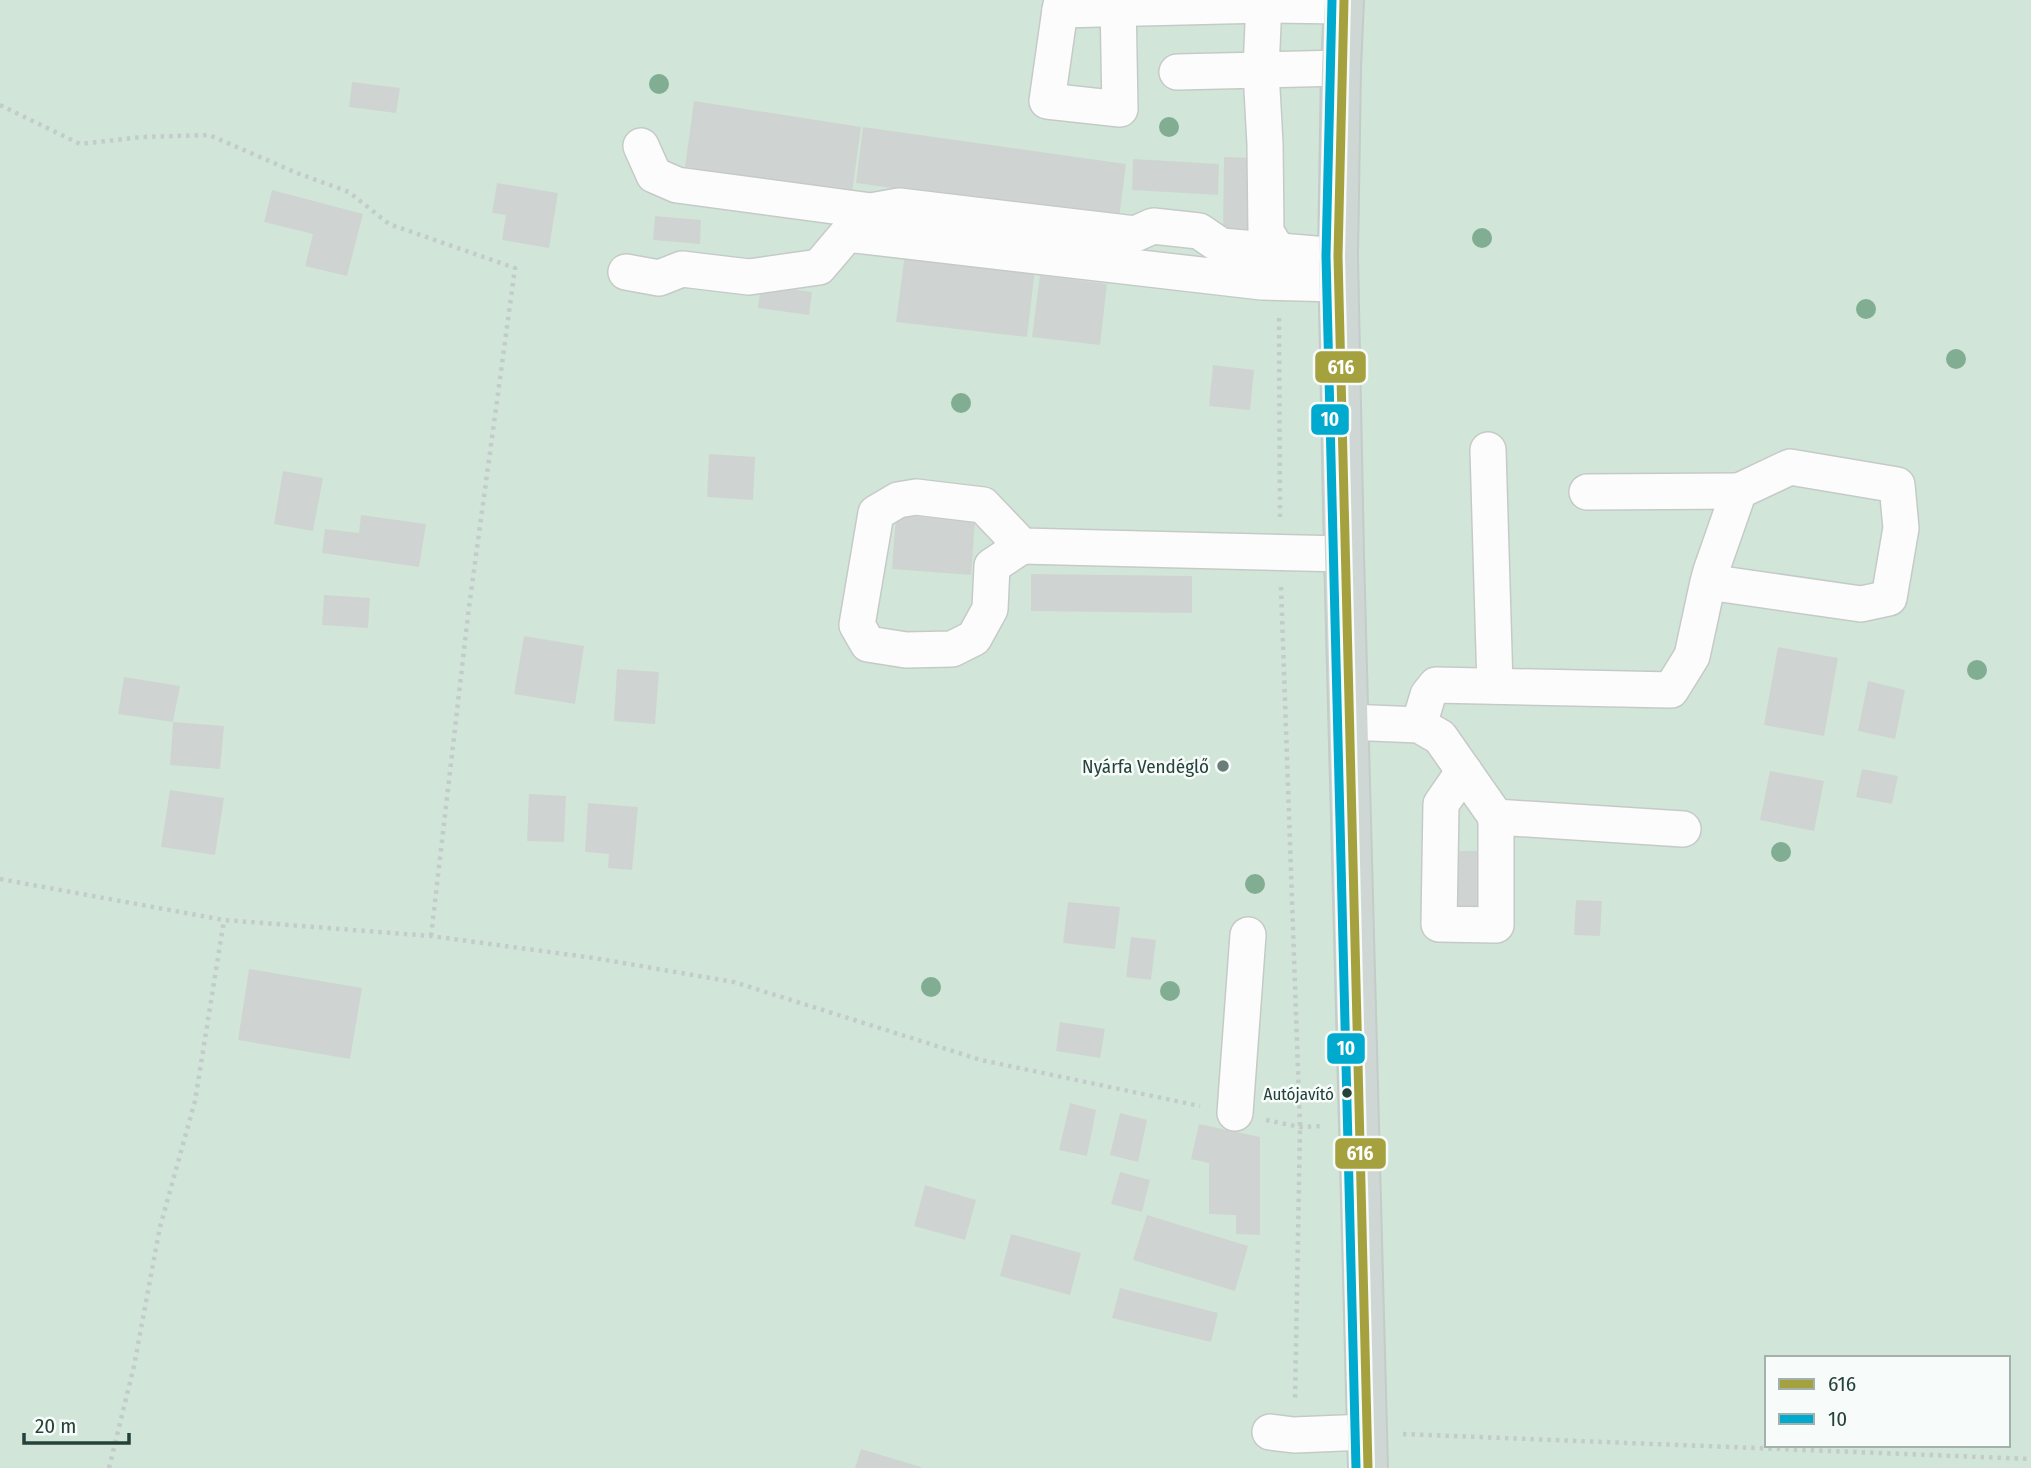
<svg xmlns="http://www.w3.org/2000/svg" width="2031" height="1468" font-family="'Fira Sans Condensed',sans-serif">
  <style>
    .green { fill: #d1e6d8; fill-rule: evenodd }
    .building { fill: #cfd4d2 }
    .lines { fill: none; stroke-linecap: round; stroke-linejoin: round }
    .minor-casing { stroke: #c5cac8; stroke-width: 38 }
    .major-casing { stroke: #c3ccc9; stroke-width: 42 }
    .path { stroke: #c3ccca; stroke-width: 4.5; stroke-dasharray: 3.5 5; stroke-linecap: butt }
    .minor { stroke: #fcfcfc; stroke-width: 35 }
    .major { stroke: #cfd7d5; stroke-width: 38 }
    .bus-1-casing { stroke: #f7fbf9; stroke-width: 14 }
    .bus-2-casing { stroke: #f7fbf9; stroke-width: 14 }
    .bus-1 { stroke: #a5a13f; stroke-width: 9 }
    .bus-2 { stroke: #00a9ce; stroke-width: 9 }
    .tree { fill: #81ae93 }
    .poi-dot { fill: #697e78; stroke: #f7fbf9; stroke-width: 2.5 }
    .bus-dot { fill: #24423a; stroke: #f7fbf9; stroke-width: 2.5 }
    .labels { text-anchor: middle; stroke-width: 5; stroke-linejoin: round; paint-order: stroke }
    .bus-label { font-size: 17px; fill: #24423a; stroke: #f7fbf9; text-anchor: end }
    .poi-label { font-size: 19px; fill: #24423a; stroke: #f7fbf9; text-anchor: end }
    .line-badge { stroke: #f7fbf9; stroke-width: 2.5 }
    .badge-label { font-size: 19px; text-anchor: middle; font-weight: bold; fill: #fff }
  </style>
  <rect width="100%" height="100%" fill="#e8edeb"/>
  <path class="green" d="M0 0H2031V1468H0ZM1767 1358H2008V1445H1767Z"/>
  <g class="building">
    <polygon points="352,82 400,88 396,113 349,107"/>
    <polygon points="694,101 861,127 852,193 685,167"/>
    <polygon points="863,127 1126,164 1119,219 856,183"/>
    <polygon points="1224,157 1257,158 1255,231 1223,231"/>
    <polygon points="1133,159 1219,164 1218,195 1132,190"/>
    <polygon points="497,183 558,193 549,248 502,240 506,215 492,213"/>
    <polygon points="272,190 363,214 347,276 305,266 313,234 264,222"/>
    <polygon points="655,216 701,220 700,244 653,240"/>
    <polygon points="905,253 1035,269 1027,337 896,322"/>
    <polygon points="1040,275 1107,284 1100,345 1032,337"/>
    <polygon points="761,285 812,292 809,315 758,308"/>
    <polygon points="1213,365 1254,370 1250,410 1209,406"/>
    <polygon points="709,454 755,457 753,500 707,497"/>
    <polygon points="283,471 323,478 313,531 274,524"/>
    <polygon points="361,515 426,524 419,567 322,553 325,529 359,533"/>
    <polygon points="896,515 975,521 971,575 892,569"/>
    <polygon points="1031,574 1192,576 1192,613 1031,611"/>
    <polygon points="324,595 370,598 368,628 322,625"/>
    <polygon points="524,636 584,646 575,704 514,694"/>
    <polygon points="1778,647 1838,658 1824,736 1764,725"/>
    <polygon points="617,669 659,672 655,724 614,721"/>
    <polygon points="124,677 180,686 173,722 118,714"/>
    <polygon points="1868,681 1905,690 1895,739 1858,731"/>
    <polygon points="173,722 224,726 220,769 170,765"/>
    <polygon points="1862,769 1898,776 1892,804 1856,797"/>
    <polygon points="1770,771 1824,781 1814,831 1760,820"/>
    <polygon points="170,790 224,798 215,855 161,847"/>
    <polygon points="529,794 566,796 564,842 527,841"/>
    <polygon points="588,803 638,807 632,870 608,868 609,854 585,852"/>
    <polygon points="1449,851 1485,851 1485,917 1448,916"/>
    <polygon points="1576,900 1602,901 1600,936 1574,935"/>
    <polygon points="1068,902 1120,907 1115,949 1063,943"/>
    <polygon points="1131,937 1156,940 1151,980 1126,977"/>
    <polygon points="249,969 362,988 350,1059 238,1040"/>
    <polygon points="1060,1022 1105,1029 1100,1058 1056,1051"/>
    <polygon points="1070,1103 1096,1110 1087,1156 1059,1150"/>
    <polygon points="1120,1113 1147,1120 1138,1162 1110,1155"/>
    <polygon points="1199,1124 1260,1137 1260,1235 1236,1234 1236,1215 1209,1214 1209,1163 1191,1159"/>
    <polygon points="1120,1172 1150,1180 1142,1212 1111,1204"/>
    <polygon points="925,1185 976,1200 965,1240 914,1226"/>
    <polygon points="1147,1215 1248,1246 1235,1291 1133,1260"/>
    <polygon points="1011,1234 1081,1253 1070,1295 1000,1276"/>
    <polygon points="1120,1288 1218,1313 1211,1342 1112,1318"/>
    <polygon points="861,1449 921,1467 921,1468 855,1468"/>
  </g>
  <g class="lines">
    <g class="minor-casing">
      <g id="minor">
        <polyline points="1062,0 1060,10 1264,5 1344,6"/>
        <polyline points="1264,0 1261,71 1265,144 1266,232 1278,251"/>
        <polyline points="1060,10 1047,101 1120,109 1118,0"/>
        <polyline points="1177,72 1341,68"/>
        <polyline points="641,146 654,175 677,185 871,211 899,206 1135,234 1153,226 1199,231 1221,246 1338,256"/>
        <polyline points="626,272 659,278 682,269 749,277 819,267 847,234 1262,282 1339,284"/>
        <polyline points="1488,450 1495,686"/>
        <polyline points="1587,492 1739,491"/>
        <polyline points="1022,546 983,505 916,497 898,500 876,513 857,625 868,644 906,650 952,649 974,638 990,609 992,566 1022,546 1344,554"/>
        <polyline points="1348,722 1419,725 1440,737 1496,817 1683,829"/>
        <polyline points="1419,725 1428,695 1436,685 1671,690 1692,656 1708,582 1711,571 1739,491 1790,467 1897,485 1901,528 1889,598 1861,604 1708,582"/>
        <polyline points="1464,771 1441,804 1439,924 1496,925 1496,817"/>
        <polyline points="1235,1113 1248,935"/>
        <polyline points="1270,1432 1294,1435 1367,1432"/>
      </g>
    </g>
    <g class="major-casing">
      <polyline id="major" points="1344,0 1341,68 1338,256 1344,554 1368,1468"/>
    </g>
    <g class="path">
      <polyline points="0,105 80,144 142,137 209,135 297,173 349,192 389,224 515,268 469,607 431,936"/>
      <polyline points="1279,318 1280,519"/>
      <polyline points="1281,587 1300,1127 1295,1401"/>
      <polyline points="0,879 224,920 431,936 594,958 734,982 981,1060 1200,1106"/>
      <polyline points="1266,1120 1300,1127 1323,1126"/>
      <polyline points="1403,1434 2031,1459"/>
      <polyline points="109,1468 134,1366 160,1227 195,1101 224,920"/>
    </g>
    <use href="#minor" class="minor"/>
    <use href="#major" class="major"/>
    <g class="bus-1-casing">
      <polyline id="bus-1" points="1344,0 1338,256 1368,1468"/>
    </g>
    <g class="bus-2-casing">
      <polyline id="bus-2" points="1332,0 1326,256 1356,1468"/>
    </g>
    <use href="#bus-1" class="bus-1"/>
    <use href="#bus-2" class="bus-2"/>
  </g>
  <g class="tree">
    <circle cx="659" cy="84" r="10"/>
    <circle cx="1169" cy="127" r="10"/>
    <circle cx="1482" cy="238" r="10"/>
    <circle cx="1866" cy="309" r="10"/>
    <circle cx="1956" cy="359" r="10"/>
    <circle cx="961" cy="403" r="10"/>
    <circle cx="1977" cy="670" r="10"/>
    <circle cx="1781" cy="852" r="10"/>
    <circle cx="1255" cy="884" r="10"/>
    <circle cx="931" cy="987" r="10"/>
    <circle cx="1170" cy="991" r="10"/>
  </g>
  <circle class="poi-dot" cx="1223" cy="766" r="7"/>
  <circle class="bus-dot" cx="1347" cy="1093" r="6"/>
  <g class="labels">
    <g class="bus-label">
      <text x="1334" y="1100">Autójavító</text>
    </g>
    <g class="poi-label">
      <text x="1209" y="773">Nyárfa Vendéglő</text>
    </g>
  </g>
  <g class="line-badge">
    <rect x="1314" y="350" width="53" height="34" rx="7" fill="#a5a13f"/>
    <rect x="1310" y="403" width="40" height="33" rx="7" fill="#00a9ce"/>
    <rect x="1326" y="1032" width="40" height="33" rx="7" fill="#00a9ce"/>
    <rect x="1334" y="1137" width="53" height="33" rx="7" fill="#a5a13f"/>
  </g>
  <g class="badge-label">
    <text x="1341" y="374">616</text>
    <text x="1330" y="426">10</text>
    <text x="1346" y="1055">10</text>
    <text x="1360" y="1160">616</text>
  </g>
  <rect x="1765" y="1356" width="245" height="91" fill="#f7fbf9" stroke="#a3b1ad" stroke-width="2"/>
  <rect x="1779" y="1379" width="35" height="10" fill="#a5a13f" stroke="#a3b1ad" stroke-width="2"/>
  <text x="1828" y="1391" font-size="21" fill="#24423a">616</text>
  <rect x="1779" y="1414" width="35" height="10" fill="#00a9ce" stroke="#a3b1ad" stroke-width="2"/>
  <text x="1828" y="1426" font-size="21" fill="#24423a">10</text>
  <path d="M24 1433v10h105v-10" fill="none" stroke="#24423a" stroke-width="3.5"/>
  <text x="35" y="1433" font-size="21" fill="#24423a" stroke="#f7fbf9" stroke-width="5" paint-order="stroke">20 m</text>
</svg>
